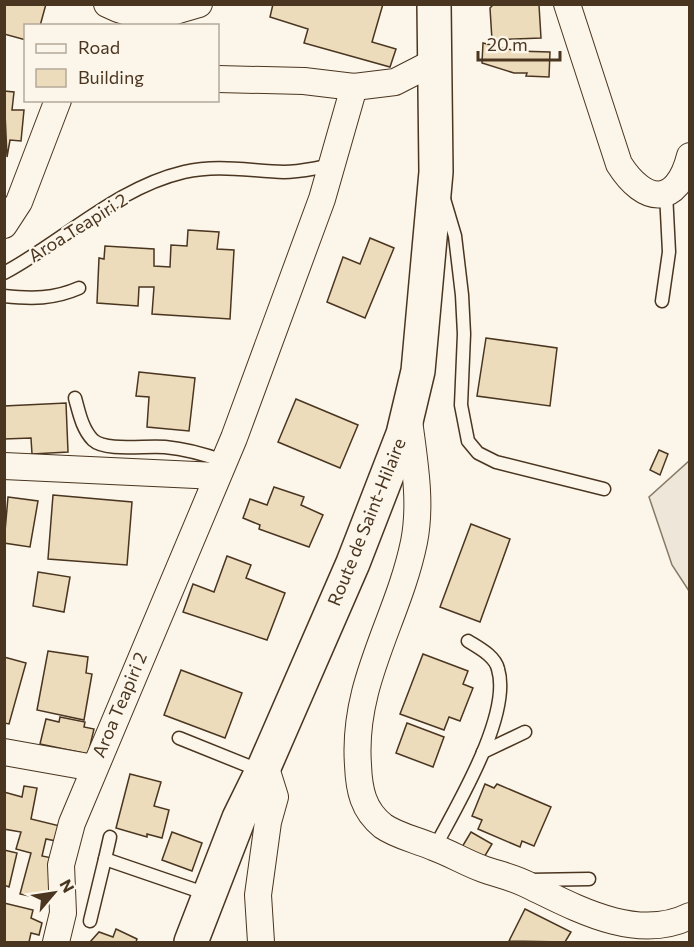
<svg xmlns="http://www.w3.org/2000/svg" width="694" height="947" font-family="Commissioner,sans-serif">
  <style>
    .green { fill: #ede6d9; stroke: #887966; stroke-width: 1.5 }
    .building { fill: #ecdcbc; stroke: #4a3520; stroke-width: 1.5 }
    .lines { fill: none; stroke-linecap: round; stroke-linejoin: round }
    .service-casing { stroke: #4a3520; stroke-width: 15 }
    .minor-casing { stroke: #4a3520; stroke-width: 28 }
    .secondary-casing { stroke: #4a3520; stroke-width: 36 }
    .service { stroke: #fbf6e9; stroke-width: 12 }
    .minor { stroke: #fbf6e9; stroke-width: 26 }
    .secondary { stroke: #fbf6e9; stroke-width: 33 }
    .labels { text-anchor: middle; stroke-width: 4.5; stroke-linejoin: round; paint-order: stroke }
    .street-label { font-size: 18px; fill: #4a3520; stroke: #fbf6e9 }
  </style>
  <rect width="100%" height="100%" fill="#fbf6e9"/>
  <polygon class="green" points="689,461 689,591 672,565 649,497"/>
  <g class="building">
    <polygon points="4,4 46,4 40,26 26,26 26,40 4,34"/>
    <polygon points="273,4 383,4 372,42 396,49 390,67 304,43 308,29 270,17"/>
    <polygon points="494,4 539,5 541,38 492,40 490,8"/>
    <polygon points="483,43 516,51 550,52 549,77 526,76 527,73 514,73 482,63"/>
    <polygon points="4,91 14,92 12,110 24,110 21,141 10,140 7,157"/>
    <polygon points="188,230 219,232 217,249 234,250 230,319 152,314 154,287 139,287 138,306 97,303 99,258 104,259 105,246 154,249 154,266 170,267 171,245 187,246"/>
    <polygon points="370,238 394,248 365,318 327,302 343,257 360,264"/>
    <polygon points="486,338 557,348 550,406 477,396"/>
    <polygon points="139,372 195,378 189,431 147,427 149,397 136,396"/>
    <polygon points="296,399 358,425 340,468 278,442"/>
    <polygon points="66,403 68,452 32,454 31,438 4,439 4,406"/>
    <polygon points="659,450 668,454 660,475 650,470"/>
    <polygon points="274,487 304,497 301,505 323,515 309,547 259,529 260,525 243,518 250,499 267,505"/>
    <polygon points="53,495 132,502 127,565 48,559"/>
    <polygon points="8,497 38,501 30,547 4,543"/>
    <polygon points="471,524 510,539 480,622 440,607"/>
    <polygon points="227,556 251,565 246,578 285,593 267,640 183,612 193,584 214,592"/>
    <polygon points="38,572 70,577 64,612 33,606"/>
    <polygon points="48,651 88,657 86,673 92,674 84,720 37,710"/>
    <polygon points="423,654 468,671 463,684 473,688 460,721 449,717 444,730 400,714"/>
    <polygon points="4,657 26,663 9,724 4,723"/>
    <polygon points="181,670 242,693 225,738 164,715"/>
    <polygon points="60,717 85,722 84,727 94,729 88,754 40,744 46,719 59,722"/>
    <polygon points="407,723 444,737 433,767 396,753"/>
    <polygon points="130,774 161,782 154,806 169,810 162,838 147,834 147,837 116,828"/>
    <polygon points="485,784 494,788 497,784 551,807 534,846 522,841 520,847 478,829 482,820 472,816"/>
    <polygon points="24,786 37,788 31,819 64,827 61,842 46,839 42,856 57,859 48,900 20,894 31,853 16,849 21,832 4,829 4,792 22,797"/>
    <polygon points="172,832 202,843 192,871 162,860"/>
    <polygon points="471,832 492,844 483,859 462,847"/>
    <polygon points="4,850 17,853 9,887 4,885"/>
    <polygon points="4,903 33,910 31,918 42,923 39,935 31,933 29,942 4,942"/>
    <polygon points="525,909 571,932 565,942 509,941"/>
    <polygon points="116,929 137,939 136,942 90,942 99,932 113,937"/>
  </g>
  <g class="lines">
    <g class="service-casing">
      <g id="service">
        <polyline points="444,199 455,236 462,295 464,334 461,405 468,441 478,453 496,462 604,489"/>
        <path d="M4 273C64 241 116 188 184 172 218 164 250 171 284 172 299 172 315 168 330 166"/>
        <path d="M4 296C32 299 54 299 79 288"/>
        <polyline points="662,301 669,252 666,193"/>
        <path d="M75 398C79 412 82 429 93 440 106 452 147 445 165 447 186 449 204 454 223 461"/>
        <polyline points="179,738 261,771"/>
        <polyline points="483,752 525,732"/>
        <polyline points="110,837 105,859 207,894"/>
        <path d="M435 847C456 807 512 715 498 669 495 656 479 648 468 641"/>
        <polyline points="530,880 589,879"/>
        <polyline points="90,921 105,859"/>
      </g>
    </g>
    <g class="minor-casing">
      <g id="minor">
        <path d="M107 4C142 22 163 15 199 4"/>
        <path d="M567 4 619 164C645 205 677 207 690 156"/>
        <polyline points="218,79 304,81 354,87 395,82 434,62"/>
        <polyline points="4,225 19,202 58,100"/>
        <path d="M409 420C414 460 422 502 414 542 398 620 352 682 358 765 359 790 363 810 383 826 397 836 417 840 433 847 450 853 466 863 483 869 497 874 512 877 526 884 574 907 636 943 690 916"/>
        <polyline points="4,466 217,476"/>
        <polyline points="4,752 94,768"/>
        <polyline points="56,942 63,913 61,865 72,823 234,438 322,199 354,87"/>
        <polyline points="261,942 258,895 268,822 275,797 265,765"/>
      </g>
    </g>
    <g class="secondary-casing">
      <polyline id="secondary" points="191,942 239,818 265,765 353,563 403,434 418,371 436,172 434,4"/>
    </g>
    <use href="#service" class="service"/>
    <use href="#minor" class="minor"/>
    <use href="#secondary" class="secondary"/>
  </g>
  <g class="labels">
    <g class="street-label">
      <text transform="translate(78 228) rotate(-32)" y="6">Aroa Teapiri 2</text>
      <text transform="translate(367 522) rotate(-68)" y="6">Route de Saint-Hilaire</text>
      <text transform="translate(120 705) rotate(-67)" y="6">Aroa Teapiri 2</text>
    </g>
  </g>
  <rect width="694" height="947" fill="none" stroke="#4a3520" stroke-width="12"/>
  <rect x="24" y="24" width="195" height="78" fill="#fbf6e9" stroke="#b4a999" stroke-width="1.5"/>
  <rect x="36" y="44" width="30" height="9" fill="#fbf6e9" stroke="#b4a999" stroke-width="1.5"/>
  <text x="78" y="54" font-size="18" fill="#4a3520">Road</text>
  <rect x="36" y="69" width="30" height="18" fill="#ecdcbc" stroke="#b4a999" stroke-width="1.5"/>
  <text x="78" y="84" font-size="18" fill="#4a3520">Building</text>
  <g transform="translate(54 893) rotate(61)" stroke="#fbf6e9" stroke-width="4.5" paint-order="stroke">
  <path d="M0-4.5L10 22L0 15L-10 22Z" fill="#4a3520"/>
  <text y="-9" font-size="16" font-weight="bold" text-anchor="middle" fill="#4a3520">N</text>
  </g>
  <path d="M478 51v9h82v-9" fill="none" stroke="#4a3520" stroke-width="3"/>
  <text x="487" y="51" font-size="18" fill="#4a3520" stroke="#fbf6e9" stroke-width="4.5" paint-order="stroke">20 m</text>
</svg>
